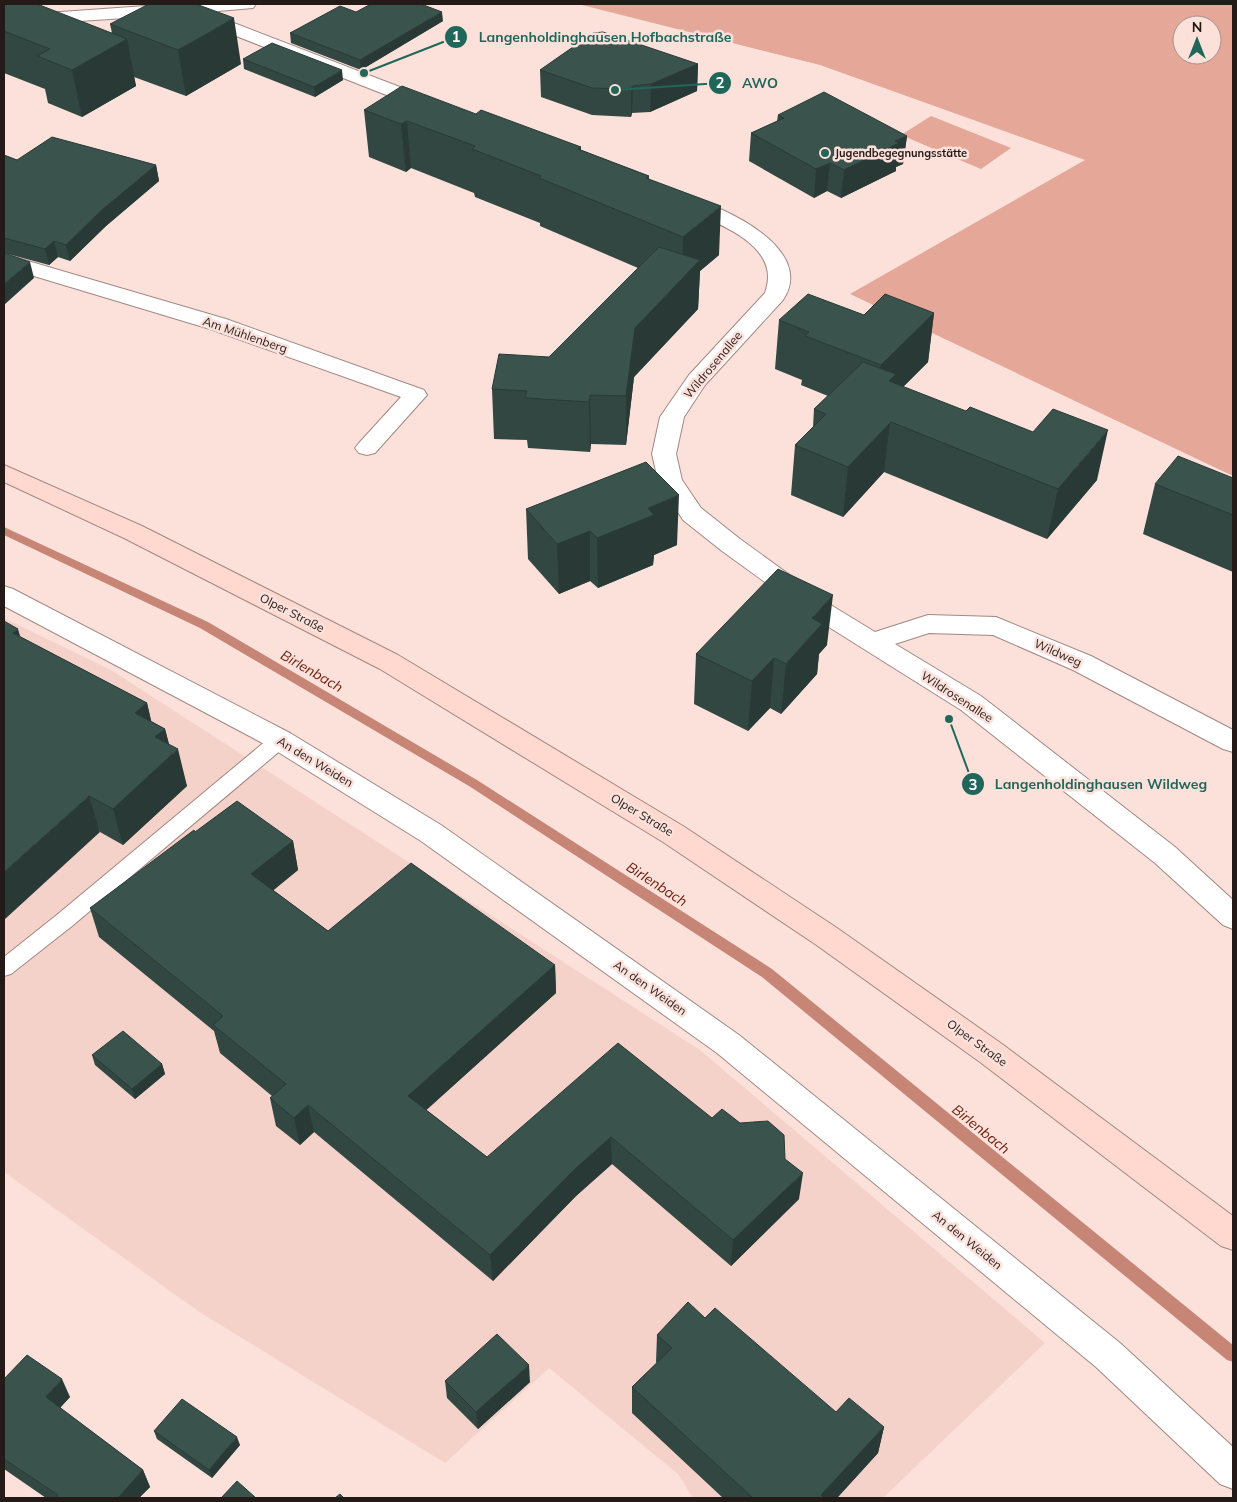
<svg xmlns="http://www.w3.org/2000/svg" width="1237" height="1502" font-family="Mulish,sans-serif">
  <style>
    .built { fill: #f5d2c9 }
    .green { fill: #e5a798; fill-rule: evenodd }
    .lines { fill: none; stroke-linecap: round; stroke-linejoin: round }
    .stream { fill: #c78575; fill-rule: evenodd }
    .service-casing { stroke: #a18882; stroke-width: 2 }
    .minor-casing { stroke: #a18882; stroke-width: 2 }
    .secondary-casing { stroke: #a18882; stroke-width: 2 }
    .service { fill: #fff; fill-rule: evenodd }
    .minor { fill: #fff; fill-rule: evenodd }
    .secondary { fill: #ffd9d0; fill-rule: evenodd }
    .wall { fill: #324742 }
    .shaded-wall { fill: #293a36 }
    .building { fill: #3a534d; stroke: #293a36 }
    .poi-dot { fill: #206659; stroke: #fce1db; stroke-width: 2 }
    .labels { text-anchor: middle; stroke-width: 5; stroke-linejoin: round; paint-order: stroke }
    .far-poi-label { font-size: 11px; font-weight: bold; fill: #241b19; stroke: #fce1db; text-anchor: start }
    .street-label { font-size: 12px; fill: #241b19; stroke: #fce1db }
    .water-label { font-size: 14px; font-style: italic; fill: #6a1a07; stroke: #fce1db }
    .leader { fill: none; stroke: #206659; stroke-width: 2 }
    .callout-dot { fill: #206659; stroke: #fce1db; stroke-width: 2 }
    .mark-label { font-size: 15px; text-anchor: middle; font-weight: bold; fill: #fff }
    .callout-label { font-size: 14px; text-anchor: middle; font-weight: bold; fill: #206659; stroke: #fce1db; stroke-width: 5; stroke-linejoin: round; paint-order: stroke }
  </style>
  <rect width="100%" height="100%" fill="#fce1db"/>
  <polygon class="built" points="4,618 111,670 700,1050 1045,1343 883,1498 693,1498 678,1474 549,1368 445,1463 198,1311 4,1172"/>
  <g class="green">
    <path d="M578 4H1233V476L850 294 1085 160 820 65ZM1182 25H1212V55H1182Z"/>
    <polygon points="931,116 1011,148 981,169 901,135"/>
  </g>
  <g class="lines">
    <polygon class="stream" points="4,527 208,622 477,780 772,969 1233,1345 1233,1362 1227,1360 762,977 469,786 200,628 4,535"/>
    <g class="service-casing">
      <polygon id="service" points="280,733 287,735 289,740 287,745 72,926 11,974 4,976 4,957 58,914 273,735"/>
    </g>
    <g class="minor-casing">
      <g id="minor">
        <polygon points="174,4 256,4 253,8 218,11 221,18 436,101 439,105 436,109 429,111 422,109 208,25 201,13 4,26 4,16"/>
        <path d="M687 197C723 206 817 249 783 300L705 385 684 417 676 454 682 480 701 508 740 539 834 607 875 632 928 615 996 617 1091 656 1233 730V752L1223 749 1073 670 993 635 929 633 895 644 981 696 1175 847 1233 900V929L1223 925 1155 863 961 710 816 619 722 551 683 520 658 480 652 454 660 417 689 375 765 293C766 289 768 283 768 278 769 239 709 220 680 207L677 203 680 199Z"/>
        <polygon points="4,254 226,319 424,390 427,395 375,453 367,455 359,453 355,448 359,443 401,397 210,329 4,267"/>
        <polygon points="4,586 13,589 290,733 441,825 739,1035 1120,1343 1233,1447 1233,1489 1220,1484 1096,1367 717,1053 421,841 270,747 4,606"/>
      </g>
    </g>
    <g class="secondary-casing">
      <polygon id="secondary" points="4,465 142,526 398,655 683,826 837,928 1002,1044 1233,1216 1233,1250 1221,1246 980,1062 815,944 663,842 380,669 124,538 4,482"/>
    </g>
    <use href="#service" class="service"/>
    <use href="#minor" class="minor"/>
    <use href="#secondary" class="secondary"/>
  </g>
  <g class="wall">
    <polygon points="4,4 112,33 110,24 241,64 186,96 134,77 136,86 82,117 48,103 45,89 4,73"/>
    <polygon points="356,12 443,21 361,70 291,43 290,33"/>
    <polygon points="243,59 343,80 315,97 244,69"/>
    <polygon points="698,64 697,91 650,112 632,113 631,117 592,115 541,97 540,70"/>
    <polygon points="364,110 476,114 581,147 581,150 649,176 649,179 719,255 700,271 698,309 634,377 626,445 591,444 590,452 528,448 527,440 494,439 492,389 549,357 638,268 540,226 540,223 475,197 474,193 411,168 406,172 369,157"/>
    <polygon points="778,115 907,136 903,164 896,167 896,171 841,198 827,191 814,198 749,161 751,133 777,121"/>
    <polygon points="4,155 17,160 156,165 159,181 106,226 70,261 58,257 49,265 4,253"/>
    <polygon points="934,313 928,362 903,387 1097,480 1047,539 884,472 843,517 791,495 795,445 813,427 814,409 828,396 801,385 802,380 775,369 779,320 864,315"/>
    <polygon points="1233,478 1233,572 1143,534 1155,484"/>
    <polygon points="526,509 677,545 654,555 653,565 598,588 590,581 559,594 528,559"/>
    <polygon points="21,637 147,703 151,721 165,729 169,745 187,786 123,845 100,832"/>
    <polygon points="827,645 819,654 817,674 781,714 770,708 748,731 694,704 696,654"/>
    <polygon points="195,832 293,841 298,870 273,890 328,931 555,965 556,993 426,1110 487,1157 712,1118 785,1159 799,1199 731,1266 612,1164 576,1196 493,1281 314,1132 300,1145 276,1126 270,1098 272,1096 220,1053 214,1031 99,937 90,908"/>
    <polygon points="92,1055 162,1064 165,1074 135,1099 95,1065"/>
    <polygon points="705,1318 836,1412 884,1427 878,1453 837,1498 723,1498 632,1413 632,1387 657,1363 656,1362 657,1335"/>
    <polygon points="4,1379 70,1397 60,1408 143,1470 150,1487 139,1498 46,1498 4,1469"/>
    <polygon points="445,1381 530,1382 478,1429 447,1398"/>
    <polygon points="154,1431 240,1445 212,1478 157,1439"/>
  </g>
  <g class="shaded-wall">
    <polygon points="442,12 443,21 361,70 360,60"/>
    <polygon points="234,18 241,64 186,96 178,50"/>
    <polygon points="127,39 136,86 82,117 72,70"/>
    <polygon points="698,64 697,91 650,112 651,84"/>
    <polygon points="342,70 343,80 315,97 314,87"/>
    <polygon points="633,86 632,113 631,117 631,89"/>
    <polygon points="407,121 411,168 406,172 401,124"/>
    <polygon points="907,136 903,164 896,167 896,171 841,198 844,170"/>
    <polygon points="830,163 827,191 814,198 816,169"/>
    <polygon points="156,165 159,181 106,226 70,261 66,245 102,210"/>
    <polygon points="721,206 719,255 700,271 698,309 634,377 626,445 626,396 635,328 682,279 683,237"/>
    <polygon points="54,241 58,257 49,265 45,249"/>
    <polygon points="30,262 34,278 4,305 4,284"/>
    <polygon points="934,313 928,362 893,397 884,472 843,517 848,467 875,415 881,365"/>
    <polygon points="590,395 591,444 590,452 589,402"/>
    <polygon points="1108,430 1097,480 1047,539 1058,489"/>
    <polygon points="679,495 677,545 654,555 653,565 598,588 597,538 648,508"/>
    <polygon points="590,531 590,581 559,594 557,544"/>
    <polygon points="833,595 827,645 819,654 817,674 781,714 786,664 812,618"/>
    <polygon points="18,629 29,666 13,633"/>
    <polygon points="774,658 770,708 748,731 752,681"/>
    <polygon points="147,703 155,737 165,729 172,755 178,749 187,786 123,845 113,809 135,713"/>
    <polygon points="89,796 100,832 4,920 4,872"/>
    <polygon points="293,841 298,870 258,903 251,874"/>
    <polygon points="555,965 556,993 412,1123 408,1096"/>
    <polygon points="162,1064 165,1074 135,1099 132,1089"/>
    <polygon points="308,1105 314,1132 300,1145 294,1118"/>
    <polygon points="611,1137 612,1164 576,1196 493,1281 490,1255 575,1169"/>
    <polygon points="803,1173 799,1199 731,1266 733,1240"/>
    <polygon points="529,1365 530,1382 478,1429 476,1412"/>
    <polygon points="62,1379 70,1397 54,1414 46,1397"/>
    <polygon points="884,1427 878,1453 837,1498 820,1498 821,1495"/>
    <polygon points="237,1437 240,1445 212,1478 209,1470"/>
    <polygon points="143,1470 150,1487 139,1498 118,1498"/>
  </g>
  <g class="building">
    <polygon points="4,4 37,4 127,39 72,70 37,56 50,49 4,31"/>
    <polygon points="149,4 196,4 234,18 178,50 110,24"/>
    <polygon points="371,4 421,4 442,12 360,60 290,33 340,6 356,12"/>
    <polygon points="603,32 698,64 651,84 633,86 631,89 592,88 540,70 593,33"/>
    <polygon points="272,43 342,70 314,87 243,59"/>
    <polygon points="402,86 476,114 481,110 581,147 578,149 649,176 646,178 721,206 683,237 539,178 541,176 472,149 475,146 407,121 401,124 364,110"/>
    <polygon points="824,92 907,136 895,141 899,143 844,170 830,163 816,169 751,133 784,118 778,115"/>
    <polygon points="52,137 156,165 102,210 66,245 54,241 45,249 4,238 4,155 17,160"/>
    <polygon points="659,247 700,260 635,328 626,396 590,395 589,402 525,398 527,391 492,389 499,354 549,357"/>
    <polygon points="4,253 30,262 4,284"/>
    <polygon points="808,294 864,315 885,294 934,313 881,365 805,336 809,332 779,320"/>
    <polygon points="863,362 896,374 889,381 966,411 970,407 1033,432 1053,409 1108,430 1058,489 891,422 848,467 795,445 826,414 814,409"/>
    <polygon points="1178,456 1233,478 1233,515 1155,484"/>
    <polygon points="646,462 679,495 648,508 654,515 597,538 590,531 557,544 526,509"/>
    <polygon points="778,569 833,595 812,618 822,624 786,664 774,658 752,681 696,654"/>
    <polygon points="4,621 18,629 13,633 147,703 135,713 165,729 155,737 178,749 113,809 89,796 4,872"/>
    <polygon points="237,801 293,841 251,874 328,931 411,863 555,965 408,1096 487,1157 618,1043 712,1118 722,1109 740,1123 768,1121 784,1135 785,1159 803,1173 733,1240 611,1137 575,1169 490,1255 308,1105 294,1118 270,1098 286,1084 213,1025 223,1016 90,908 194,830 195,832"/>
    <polygon points="123,1031 162,1064 132,1089 92,1055"/>
    <polygon points="688,1302 705,1318 715,1308 836,1412 849,1398 884,1427 821,1495 824,1498 753,1498 632,1387 672,1348 657,1335"/>
    <polygon points="497,1334 529,1365 476,1412 445,1381"/>
    <polygon points="27,1355 62,1379 46,1397 143,1470 118,1498 56,1498 58,1495 4,1459 4,1379"/>
    <polygon points="182,1399 237,1437 209,1470 154,1431"/>
    <polygon points="237,1481 256,1498 221,1498"/>
    <polygon points="340,1494 344,1498 335,1498"/>
  </g>
  <circle class="poi-dot" cx="825" cy="153" r="5"/>
  <g class="labels">
    <g class="far-poi-label">
      <text x="835" y="157">Jugendbegegnungsstätte</text>
    </g>
    <g class="street-label">
      <text transform="translate(245 335) rotate(19)" y="4">Am Mühlenberg</text>
      <text transform="translate(713 365) rotate(-50)" y="4">Wildrosenallee</text>
      <text transform="translate(292 613) rotate(27)" y="4">Olper Straße</text>
      <text transform="translate(1058 653) rotate(24)" y="4">Wildweg</text>
      <text transform="translate(957 697) rotate(33)" y="4">Wildrosenallee</text>
      <text transform="translate(315 762) rotate(31)" y="4">An den Weiden</text>
      <text transform="translate(642 815) rotate(31)" y="4">Olper Straße</text>
      <text transform="translate(650 988) rotate(35)" y="4">An den Weiden</text>
      <text transform="translate(977 1043) rotate(36)" y="4">Olper Straße</text>
      <text transform="translate(967 1240) rotate(39)" y="4">An den Weiden</text>
    </g>
    <g class="water-label">
      <text transform="translate(312 671) rotate(30)" y="5">Birlenbach</text>
      <text transform="translate(657 884) rotate(33)" y="5">Birlenbach</text>
      <text transform="translate(981 1129) rotate(39)" y="5">Birlenbach</text>
    </g>
  </g>
  <path class="leader" d="M364 73L456 37M615 90L720 83M949 719L973 784"/>
  <g class="callout-dot">
    <circle cx="364" cy="73" r="5"/>
    <circle cx="615" cy="90" r="5"/>
    <circle cx="949" cy="719" r="5"/>
    <circle cx="456" cy="37" r="12"/>
    <circle cx="720" cy="83" r="12"/>
    <circle cx="973" cy="784" r="12"/>
  </g>
  <g class="mark-label">
    <text x="456" y="42">1</text>
    <text x="720" y="88">2</text>
    <text x="973" y="790">3</text>
  </g>
  <g class="callout-label">
    <text x="605" y="42">Langenholdinghausen Hofbachstraße</text>
    <text x="760" y="88">AWO</text>
    <text x="1101" y="789">Langenholdinghausen Wildweg</text>
  </g>
  <rect width="1237" height="1502" fill="none" stroke="#241b19" stroke-width="10"/>
  <g transform="translate(1197 40)"><circle r="24" fill="#fce1db" stroke="#a6928d"/>
  <path d="M0-4L9 19L0 12L-9 19Z" fill="#206659"/>
  <text y="-8" font-size="14" font-weight="bold" text-anchor="middle" fill="#241b19">N</text>
  </g>
</svg>
